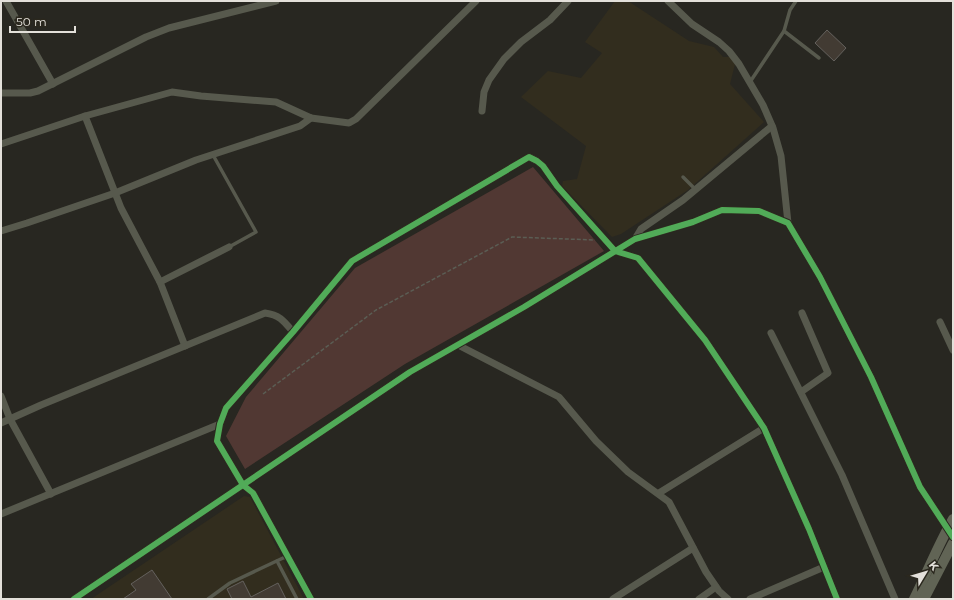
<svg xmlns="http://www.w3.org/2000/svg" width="954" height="600" font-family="Montserrat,sans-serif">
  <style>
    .built { fill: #322d1e }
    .green { fill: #513833 }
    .building { fill: #423b33; stroke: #64615d }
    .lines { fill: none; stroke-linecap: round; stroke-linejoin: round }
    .path { stroke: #5b5d54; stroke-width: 1.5; stroke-dasharray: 4 2; stroke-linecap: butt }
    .lane { stroke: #57594d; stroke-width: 3.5 }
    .street { stroke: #57594d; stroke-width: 7 }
    .secondary { stroke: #616455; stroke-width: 10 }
    .cycleway-casing { stroke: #2b281e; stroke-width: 8 }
    .cycleway { stroke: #51ab58; stroke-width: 6 }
  </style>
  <rect width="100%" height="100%" fill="#282721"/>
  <g class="built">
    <polygon points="615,1 628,1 689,41 714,47 723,57 730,57 735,64 730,84 764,122 688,190 621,234 612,237 562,186 563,181 577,179 586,146 521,97 548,71 581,78 602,53 585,42"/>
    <polygon points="244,496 250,497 304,599 91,599"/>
  </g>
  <polygon class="green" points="533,167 604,251 405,364 245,469 226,436 246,397 355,268"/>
  <g class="building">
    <polygon points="827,30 846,48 834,61 815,43"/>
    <polygon points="152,570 172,599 123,599 136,590 131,584"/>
    <polygon points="243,581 251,597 278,583 286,599 232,599 227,589"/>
  </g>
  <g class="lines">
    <polyline class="path" points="263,394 376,310 512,237 595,240"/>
    <g class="lane">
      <polyline points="784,31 819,58"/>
      <polyline points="750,82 784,31 790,10 796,1"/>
      <polyline points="213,155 256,232 229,247"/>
      <polyline points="683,177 696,190"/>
      <polyline points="277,561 297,599"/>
      <polyline points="208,599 230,583 283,558 288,557"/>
    </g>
    <g class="street">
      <polyline points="6,1 53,84"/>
      <polyline points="668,1 692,24 719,42 729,51 739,64 763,105 773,128 781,156 788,223"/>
      <polyline points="1,93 30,93 38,91 146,37 169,28 276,1"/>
      <polyline points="482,111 484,92 489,80 504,59 521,42 550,20 568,1"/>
      <polyline points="85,116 121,208 160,282 185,346"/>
      <polyline points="1,144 85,116 172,92 201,96 276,102 311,118 349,123 356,119 476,1"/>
      <polyline points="1,231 27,223 115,193 196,160 300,126 311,118"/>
      <polyline points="635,239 641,229 683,200 772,126"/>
      <polyline points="160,282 229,247"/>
      <polyline points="940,322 953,350"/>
      <polyline points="771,333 842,475 895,599"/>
      <polyline points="458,345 559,397 596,441 628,472 669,502 706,572 719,591 728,599"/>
      <polyline points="801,392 828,373 802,313"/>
      <polyline points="1,396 10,419 51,494"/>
      <path d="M1 423 41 405 265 313C280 315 284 321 293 332"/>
      <polyline points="659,493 764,428"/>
      <polyline points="1,514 220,424"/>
      <polyline points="74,599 410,372 524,307 635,239 693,222 722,210 759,211 788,223 820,277 871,377 920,487 953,537"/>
      <polyline points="311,599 253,493 243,485 217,441 220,424 226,408 293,332 352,261 529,157 537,161 543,166 557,186 615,251 638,258 705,340 764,428 809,529 837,599"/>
      <polyline points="613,599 693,548"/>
      <polyline points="699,599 716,587"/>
      <polyline points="750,599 824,567"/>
    </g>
    <g class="secondary">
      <path d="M914 599C927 573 938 545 953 519"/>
      <polyline points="924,599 953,543"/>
    </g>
    <g class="cycleway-casing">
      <g id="cycleway">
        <polyline points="74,599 410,372 524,307 635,239 693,222 722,210 759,211 788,223 820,277 871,377 920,487 953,537"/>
        <polyline points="311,599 253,493 243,485 217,441 220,424 226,408 293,332 352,261 529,157 537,161 543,166 557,186 615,251 638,258 705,340 764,428 809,529 837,599"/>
      </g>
    </g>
    <use href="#cycleway" class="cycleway"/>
  </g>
  <rect width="954" height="600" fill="none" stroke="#e3e0da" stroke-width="4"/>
  <g transform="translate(926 572) rotate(52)" stroke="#2b281e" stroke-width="3" paint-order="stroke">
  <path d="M0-3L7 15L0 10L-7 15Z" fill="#e3e0da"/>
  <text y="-6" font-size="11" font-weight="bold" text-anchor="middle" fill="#e3e0da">K</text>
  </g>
  <path d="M10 26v6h65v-6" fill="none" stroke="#e3e0da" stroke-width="2"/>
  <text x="16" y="26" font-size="12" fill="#e3e0da" stroke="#2b281e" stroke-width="3" paint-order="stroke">50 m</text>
</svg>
